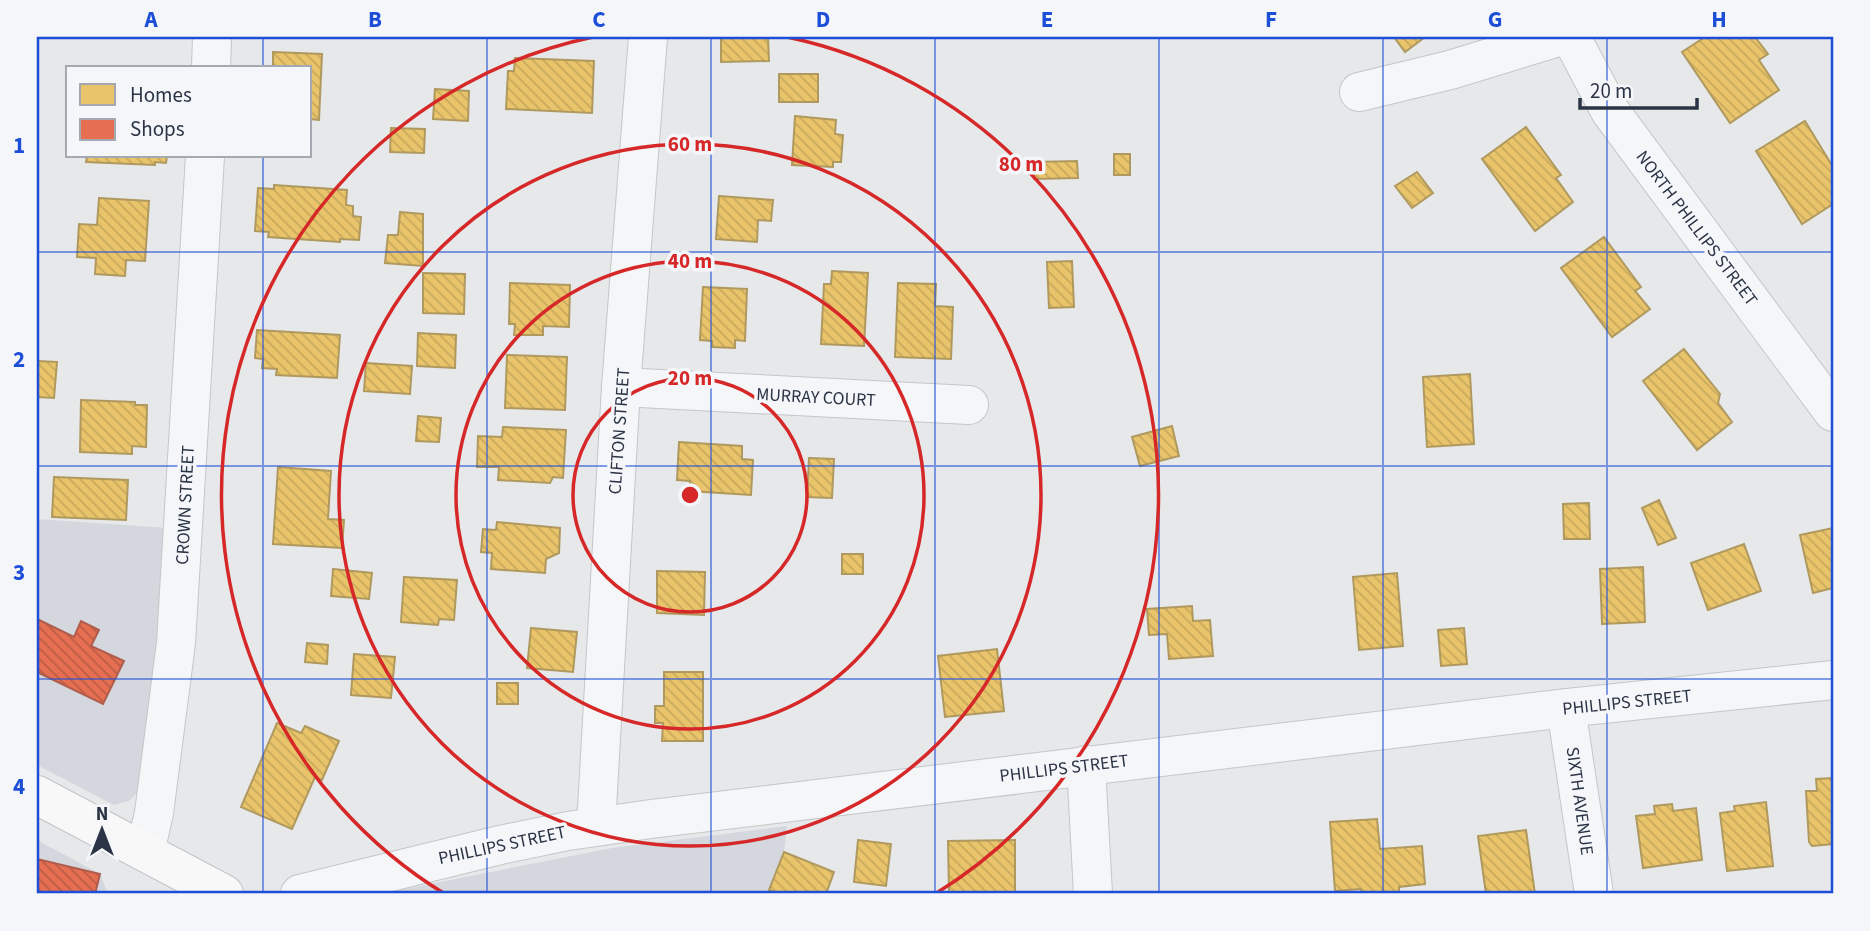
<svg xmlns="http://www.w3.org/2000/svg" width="1870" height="931" font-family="'Source Sans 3',sans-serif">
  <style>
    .built { fill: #d4d7dd }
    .homes { fill: url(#homes-back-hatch); stroke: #b0995f; stroke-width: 2 }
    .shops { fill: url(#shops-back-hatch); stroke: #af5d4d; stroke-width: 2 }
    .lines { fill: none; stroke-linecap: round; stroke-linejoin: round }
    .minor-casing { stroke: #c4c6c8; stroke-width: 40 }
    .major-casing { stroke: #c2c5c8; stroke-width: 40 }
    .minor { stroke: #f5f6f7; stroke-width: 38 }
    .major { stroke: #f8f8f8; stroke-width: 38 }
    .grid { fill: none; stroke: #1d4ed8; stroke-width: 2; stroke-opacity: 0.55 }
    .ring { fill: none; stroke: #d62828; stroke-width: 3.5 }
    .labels { text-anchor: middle; stroke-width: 7; stroke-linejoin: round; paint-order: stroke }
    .street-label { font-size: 18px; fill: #2b3445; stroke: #f4f6f9 }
    .centre { fill: #d62828; stroke: #f4f6f9; stroke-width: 3.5 }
    .ring-label { font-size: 21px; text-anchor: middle; font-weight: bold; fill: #d62828; stroke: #f4f6f9; stroke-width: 7; stroke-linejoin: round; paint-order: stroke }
    .neatline { fill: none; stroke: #1d4ed8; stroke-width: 2.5 }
    .grid-label { font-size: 23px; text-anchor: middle; font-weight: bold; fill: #1d4ed8 }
  </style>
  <defs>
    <pattern id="homes-back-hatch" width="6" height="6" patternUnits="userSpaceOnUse" patternTransform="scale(1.75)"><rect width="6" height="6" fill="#e9c46a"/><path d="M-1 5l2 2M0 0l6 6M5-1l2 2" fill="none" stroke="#c8a95d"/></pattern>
    <pattern id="shops-back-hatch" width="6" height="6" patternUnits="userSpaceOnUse" patternTransform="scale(1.75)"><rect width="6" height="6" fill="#e76f51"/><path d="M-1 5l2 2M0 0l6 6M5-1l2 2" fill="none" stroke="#bb5c45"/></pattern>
  </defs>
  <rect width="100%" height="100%" fill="#e6e8ea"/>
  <g class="built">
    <polygon points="37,519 167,528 165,598 140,790 129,801 114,805 37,765"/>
    <polygon points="787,826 784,852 834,872 826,894 380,894 612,848"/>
    <polygon points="37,840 100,874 108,894 37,894"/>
  </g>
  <g class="homes">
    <polygon points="721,37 768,37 769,61 721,62"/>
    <polygon points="1394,37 1425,37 1405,52"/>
    <polygon points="1705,37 1755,37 1768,54 1759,60 1779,90 1730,123 1682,52"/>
    <polygon points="273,52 322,54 319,120 310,119 310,68 273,68"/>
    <polygon points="515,58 594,61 592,113 506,109 508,71 514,71"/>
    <rect x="779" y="74" width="39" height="28"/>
    <polygon points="435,89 469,91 468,121 433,119"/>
    <polygon points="795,116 836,120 835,134 843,135 841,162 833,162 833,167 792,165"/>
    <polygon points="1805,121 1833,167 1833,204 1802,224 1756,151"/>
    <polygon points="1526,127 1561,175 1556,178 1573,202 1535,231 1482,159"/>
    <polygon points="391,128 425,129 424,153 390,152"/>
    <rect x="1114" y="154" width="16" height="21"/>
    <polygon points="87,156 167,156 166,163 155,162 155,165 86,162"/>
    <polygon points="1077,161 1078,178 1034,179 1034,162"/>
    <polygon points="1417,172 1433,193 1412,208 1395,186"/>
    <polygon points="274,185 347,190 346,205 353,206 353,216 361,217 359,240 340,239 340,242 268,237 269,232 255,231 258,188 274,189"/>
    <polygon points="719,196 773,200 771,221 758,220 757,242 716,239"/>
    <polygon points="99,198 149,201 145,261 126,260 125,276 95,274 96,258 77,257 79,224 97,225"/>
    <polygon points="400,212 423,214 423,266 385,263 388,235 398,235"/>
    <polygon points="1604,237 1641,287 1635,291 1650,309 1612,337 1561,268"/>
    <polygon points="1072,261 1074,307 1049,308 1047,262"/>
    <polygon points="832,271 868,273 864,346 821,344 824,284 831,284"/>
    <polygon points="423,273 465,274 464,314 423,313"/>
    <polygon points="510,283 570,285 569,327 543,326 543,335 514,335 515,324 509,324"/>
    <polygon points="898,283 936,284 935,306 953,307 951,359 895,357"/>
    <polygon points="703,287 747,289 745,341 735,340 735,348 712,347 712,341 700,340"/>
    <polygon points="257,330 340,335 337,378 276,375 277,369 262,368 263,359 255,358"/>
    <polygon points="418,333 456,335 455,368 417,366"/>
    <polygon points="1684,349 1720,394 1718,403 1732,422 1697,450 1643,381"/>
    <polygon points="507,355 567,357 565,410 505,408"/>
    <polygon points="37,361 57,362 54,398 37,397"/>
    <polygon points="366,363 412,366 410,394 364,391"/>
    <polygon points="1470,374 1474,444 1427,447 1423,377"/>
    <polygon points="81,400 135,402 135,405 147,405 146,447 132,446 132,454 80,452"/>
    <polygon points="418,416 441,418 439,442 416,441"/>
    <polygon points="1172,426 1179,456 1140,466 1132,437"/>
    <polygon points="503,427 566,430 563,478 553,477 550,483 498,480 499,467 477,467 478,436 502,437"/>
    <polygon points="679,442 742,446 742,459 753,460 751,495 689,491 690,481 677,480"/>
    <polygon points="809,458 834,459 832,498 807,497"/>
    <polygon points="278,467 331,471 328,519 344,520 342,548 273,544"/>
    <polygon points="54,477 128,480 126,520 52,517"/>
    <polygon points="1659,500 1676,538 1658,545 1642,508"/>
    <polygon points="1589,503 1590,539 1564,539 1563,504"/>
    <polygon points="497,522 560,528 559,553 546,559 545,573 491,569 492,553 481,552 483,529 496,530"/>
    <polygon points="1833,528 1833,588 1813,593 1800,535"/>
    <polygon points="1744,544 1761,591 1708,610 1691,563"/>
    <rect x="842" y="554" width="21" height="20"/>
    <polygon points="1643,567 1645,622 1602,624 1600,569"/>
    <polygon points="333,569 372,573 369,599 331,596"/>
    <polygon points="657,571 705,572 704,615 657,613"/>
    <polygon points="1397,573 1403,646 1359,650 1353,577"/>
    <polygon points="404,577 457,580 454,620 439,619 438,625 401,622"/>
    <polygon points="1192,606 1193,621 1210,620 1213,656 1169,659 1167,634 1149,635 1147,609"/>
    <polygon points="531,628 577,632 573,672 527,668"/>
    <polygon points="1464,628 1467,664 1441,666 1438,630"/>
    <polygon points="307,643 328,645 327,664 305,662"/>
    <polygon points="997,649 1004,711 945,717 938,656"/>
    <polygon points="354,654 395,657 391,698 351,695"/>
    <polygon points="664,672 703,672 703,741 662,741 663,723 655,723 655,706 664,706"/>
    <rect x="497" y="683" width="21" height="21"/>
    <polygon points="277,723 301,733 305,726 339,741 322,780 315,777 292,829 241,807"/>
    <polygon points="1833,778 1833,844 1812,846 1809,842 1806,791 1817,791 1816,779"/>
    <polygon points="1766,802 1773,866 1727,871 1720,813 1735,811 1734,806"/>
    <polygon points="1672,804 1673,811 1696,808 1702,860 1643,868 1636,816 1655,814 1654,806"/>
    <polygon points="1377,819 1380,849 1422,846 1425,884 1399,887 1399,894 1362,894 1361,889 1335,891 1330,822"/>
    <polygon points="1526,830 1535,894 1486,894 1478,836"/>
    <polygon points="858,840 891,844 886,886 854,882"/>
    <polygon points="1015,840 1015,894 949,894 948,841"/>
    <polygon points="784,852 834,872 826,894 780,894 769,890"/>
  </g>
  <g class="shops">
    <polygon points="37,619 74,637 81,621 99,630 91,646 124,661 103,704 37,672"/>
    <polygon points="37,859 100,874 95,894 37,894"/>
  </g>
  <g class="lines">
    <g class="minor-casing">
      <g id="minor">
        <polyline points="1571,37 1610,111 1833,412"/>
        <polyline points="211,68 212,37"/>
        <polyline points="1359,92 1450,70 1558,37"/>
        <polyline points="621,387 969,405"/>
        <polyline points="1566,708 1594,894"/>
        <polyline points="1086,765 1093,894"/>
        <polyline points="596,826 621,387 648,37"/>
        <polyline points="145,852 154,813 176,643 205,156"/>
        <polyline points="300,894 500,845 568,831 651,819 1566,708 1833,680"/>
      </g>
    </g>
    <g class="major-casing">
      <polyline id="major" points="37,795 224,894"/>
    </g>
    <use href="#minor" class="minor"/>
    <use href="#major" class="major"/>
  </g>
  <path class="grid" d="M263 37V68M487 37V894M711 37V894M935 37V894M1159 37V894M1383 37V894M1607 37V894M263 156V894M37 252H1833M37 466H1833M37 679H1833"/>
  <g class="ring">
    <circle cx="690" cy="495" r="117"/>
    <circle cx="690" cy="495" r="234"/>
    <circle cx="690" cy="495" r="351"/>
    <path d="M445 894A468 468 0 0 1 593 37M787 37A468 468 0 0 1 935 894"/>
  </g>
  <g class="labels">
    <g class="street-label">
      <text transform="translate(1697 228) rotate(53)" y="6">NORTH PHILLIPS STREET</text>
      <text transform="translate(816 397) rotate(3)" y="6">MURRAY COURT</text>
      <text transform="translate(619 431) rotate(-86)" y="6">CLIFTON STREET</text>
      <text transform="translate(185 505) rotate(-87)" y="6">CROWN STREET</text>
      <text transform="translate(1627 702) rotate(-6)" y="6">PHILLIPS STREET</text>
      <text transform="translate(1064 768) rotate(-7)" y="6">PHILLIPS STREET</text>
      <text transform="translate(1580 801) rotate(82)" y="6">SIXTH AVENUE</text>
      <text transform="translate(502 845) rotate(-12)" y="6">PHILLIPS STREET</text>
    </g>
  </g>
  <circle cx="690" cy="495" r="10" class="centre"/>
  <g class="ring-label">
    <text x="690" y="151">60 m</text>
    <text x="1021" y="171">80 m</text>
    <text x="690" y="268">40 m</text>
    <text x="690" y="385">20 m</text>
  </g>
  <rect width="1870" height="931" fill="none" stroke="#f4f6f9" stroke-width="77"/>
  <rect x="66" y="66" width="245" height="91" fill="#f4f6f9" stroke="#a4a8b1" stroke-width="2"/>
  <rect x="80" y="84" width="35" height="21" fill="#e9c46a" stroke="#a4a8b1" stroke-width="2"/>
  <text x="130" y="102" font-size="21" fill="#2b3445">Homes</text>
  <rect x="80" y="119" width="35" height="21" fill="#e76f51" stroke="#a4a8b1" stroke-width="2"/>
  <text x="130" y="136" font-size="21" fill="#2b3445">Shops</text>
  <g transform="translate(102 830)" stroke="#f4f6f9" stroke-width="5" paint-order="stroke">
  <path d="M0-5L12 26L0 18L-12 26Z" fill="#2b3445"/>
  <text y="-10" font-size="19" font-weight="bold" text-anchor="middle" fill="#2b3445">N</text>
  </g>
  <path d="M1580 98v10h117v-10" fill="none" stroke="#2b3445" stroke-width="3.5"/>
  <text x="1590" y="98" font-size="21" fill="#2b3445" stroke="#f4f6f9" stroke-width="5" paint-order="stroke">20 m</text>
  <rect x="38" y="38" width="1794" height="854" class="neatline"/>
  <g class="grid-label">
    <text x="151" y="27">A</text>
    <text x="375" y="27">B</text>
    <text x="599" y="27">C</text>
    <text x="823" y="27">D</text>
    <text x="1047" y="27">E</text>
    <text x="1271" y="27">F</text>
    <text x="1495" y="27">G</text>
    <text x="1719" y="27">H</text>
    <text x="19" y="153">1</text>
    <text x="19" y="367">2</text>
    <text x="19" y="580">3</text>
    <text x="19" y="794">4</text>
  </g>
</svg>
